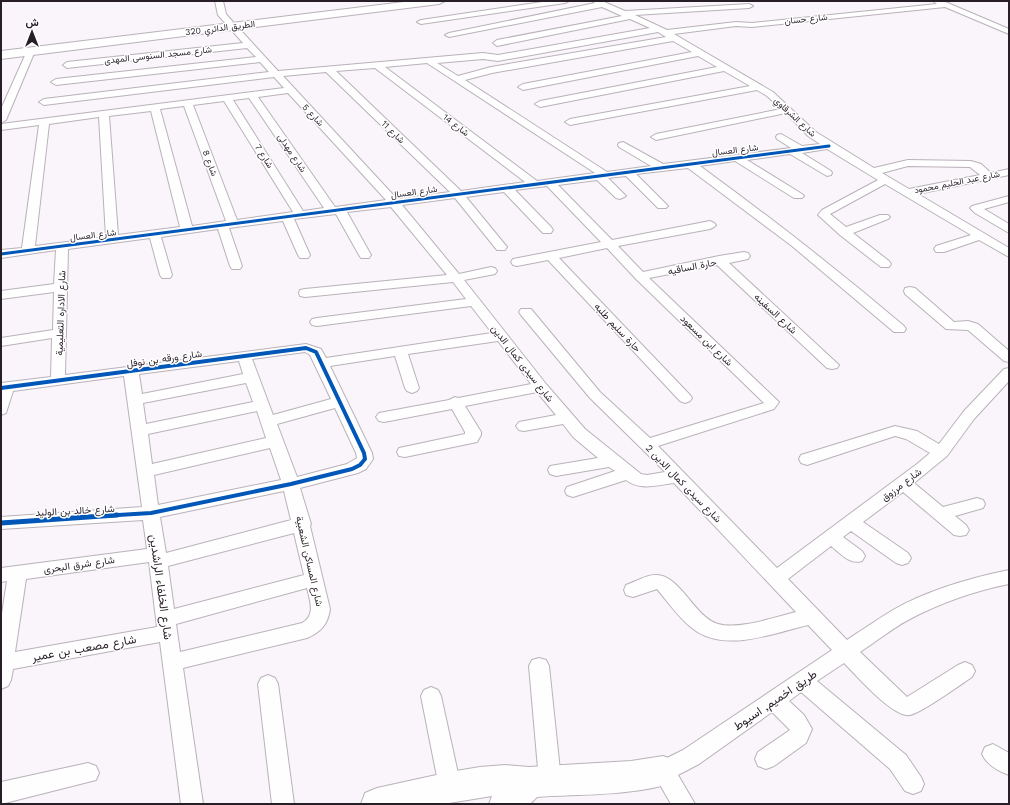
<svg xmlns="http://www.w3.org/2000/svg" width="1010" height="805" font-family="'Work Sans',Vazirmatn,sans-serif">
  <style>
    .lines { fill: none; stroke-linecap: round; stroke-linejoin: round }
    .street-casing { stroke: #b9b2b9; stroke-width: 2 }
    .secondary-casing { stroke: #b9b2b9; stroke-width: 2 }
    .primary-casing { stroke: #b9b2b9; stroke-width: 2 }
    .street { fill: #fefefe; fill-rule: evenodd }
    .secondary { fill: #fefefe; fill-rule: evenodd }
    .primary { fill: #fefefe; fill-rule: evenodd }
    .cycleway-far2-casing { stroke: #fff; stroke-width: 5 }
    .cycleway-far1-casing { stroke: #fff; stroke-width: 6 }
    .cycleway-casing { stroke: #fff; stroke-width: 8 }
    .cycleway-far2 { stroke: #0057b8; stroke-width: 3 }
    .cycleway-far1 { stroke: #0057b8; stroke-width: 4 }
    .cycleway { stroke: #0057b8; stroke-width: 5 }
    .labels { text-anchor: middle; stroke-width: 3; stroke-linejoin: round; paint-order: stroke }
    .far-street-label { font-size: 9px; fill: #271e28; stroke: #fff }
    .street-label { font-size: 10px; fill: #271e28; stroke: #fff }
    .near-street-label { font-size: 12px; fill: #271e28; stroke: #fff }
  </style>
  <rect width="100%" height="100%" fill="#faf5fa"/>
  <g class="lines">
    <g class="street-casing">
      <g id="street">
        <polygon points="215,1 223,1 226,14 233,22 232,24 226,24 218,15"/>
        <polygon points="549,1 569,1 565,3 421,24 417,22 421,20"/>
        <path d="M592 1H602L625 11 749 4 753 6 749 8 635 15 667 30 736 22 752 23 937 4 933 1H943L1009 29V34L945 7 752 27 736 26 674 34 773 92 816 132 874 168 908 160 971 161 981 164 991 173 1009 169V175L918 194 1009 248V257L979 240 944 252H936L934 249 936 246 971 235 885 184 830 214 846 227 880 215H888L890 217 888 219 853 233 889 261 891 264 889 267H881L840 235 818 215 822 210 878 180 827 149 802 153 831 171 832 173 831 175 827 176 790 154 747 160 802 194 804 196 802 198H794L735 161 700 166C770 217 838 270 904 326L906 329 904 332H894L792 246 688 168 636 174 668 206 666 208H658L626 176 608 178 626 196 620 199 616 198 597 180 558 185 612 240 710 221 714 223 716 225 714 227 710 229 618 246 643 272 719 256 744 252 748 253 750 256 748 259 729 263 839 365 837 368 832 369 827 368 717 265 649 278 779 402 774 409 658 446 777 568 917 464 930 453 906 439 895 436 807 465 801 463 799 459 801 455 895 426 917 431 939 444 964 411 1004 369 1009 368V381L974 419 947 456 914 483 943 507 977 498 983 500 985 504 983 508 955 516 966 525 969 530 966 535 960 536 954 535 903 492 863 522 908 553 911 558 908 563 902 565 896 563 851 531 843 537 862 551 865 556 862 561C850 565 841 554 831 546L788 579 847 640C862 630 878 619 893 610 928 590 970 578 1009 570V584C974 591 940 603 908 620 891 629 876 642 860 652L907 697 958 665 965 662 972 665 975 671 972 677C960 685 921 713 910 715 893 718 856 675 844 663L817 681 906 755 921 777 924 784 921 791 913 794 905 791 890 769 801 692 789 701 804 715 812 729 806 743 774 766 766 769 758 766 755 759 758 752 790 730 772 712 699 764 678 775 695 804H671L652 771 655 764 683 750 832 650 808 625C773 633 724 654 692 628 679 618 668 602 657 589L633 597 626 595 624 590 626 585C635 582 646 575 655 575 679 573 695 618 718 624 740 630 774 617 796 612L674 483C658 485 640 491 626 480L573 497 567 495 565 491 567 487 615 471 609 467 556 476 550 474 548 470 550 466 598 458 573 437 563 424 524 431 519 430 516 426 519 422 556 415 537 392 465 406 481 432V435L477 442 405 457 399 456 397 452 399 448 465 434V432L452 409 384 422 379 421 376 417 379 413 449 400 455 397 458 398 531 384 498 341 408 354 419 388 417 391 412 393 407 391 405 388 395 356 330 366 372 453 373 459 366 469 358 473 300 488 311 524 310 526 330 609C328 624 321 632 307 638L183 668 203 804H181L160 642 13 669 11 680 8 686 1 689V620L7 581 1 582V568L147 549 143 520 1 529V517L142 507 124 376 13 391 6 413 1 415V383L51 377 52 338 1 346V338L53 330 54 292 1 299V291L54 284 56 250 1 258V250L22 248 39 125 1 130V124L284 88 274 77 44 105 39 102 44 99 269 72 260 62 56 85 51 82 56 79 256 57 247 48 67 68 63 65 67 62 243 43 229 27 233 25H236L278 71 483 53 498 55 650 28 630 19 497 46 493 43 497 40 622 16 602 7 449 37 445 35 449 33 595 3ZM658 32 666 37 491 67 458 76 437 63 483 59 498 61ZM673 41 692 52 523 84 518 87 523 90 698 56 717 67 540 101 535 104 540 107 724 71 750 86 570 119 565 122 570 125 757 90 767 96 781 109 656 134 651 137 656 140 786 113 808 136 820 144 802 146 781 134 777 135 776 137 777 139 791 148 663 164 623 142 619 143 618 145 619 147 651 166 607 172 465 80 492 73ZM427 63 595 173 537 181 385 67ZM375 68 525 182 461 191 336 71ZM326 72 450 192 397 199 283 76ZM288 93 386 200 335 207 258 97ZM249 98 324 208 303 211 233 100ZM224 101 293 212 237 220 193 105ZM184 106 226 221 192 226 160 109ZM151 111 180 227 118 235 109 116ZM99 117 106 237 35 246 49 124ZM908 166 970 167 980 175 909 189 882 173ZM547 186 601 242 513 259 511 262 513 265 517 266 548 260 680 401 685 403 690 401 692 398 690 395 559 258 607 248 636 279 764 403 650 438 600 392 531 309H521L519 312 521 315 590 398 641 448 665 472 647 475 641 474 585 429 546 384 464 280 495 274 497 271 495 268 491 267 459 274 402 205 455 198 497 250H505L507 247 466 197 504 192 543 233H551L553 230 551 227 515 190ZM391 207 447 275 305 289 300 290 299 293 300 296 305 297 453 282 466 299 317 318 312 319 310 322 312 325 317 326 471 306 492 333 326 358 321 349 306 344 65 375 68 249 150 238 160 275 162 278H170L172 275 161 237 218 229 230 266 232 269H240L242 266 229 228 283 221 298 255 300 258H308L310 255 294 219 336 214 359 255 361 258H369L371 255 347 212ZM305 352 310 355 331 399 273 415 252 359ZM239 361 243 374 142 394 139 374ZM246 383 253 402 146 424 143 403ZM335 408 356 453 357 458 347 464 297 477 277 424ZM257 411 266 438 152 464 148 434ZM270 448 281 480 158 505 154 475ZM284 491 291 520 166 553 160 517ZM294 533 304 575 174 609 168 566ZM149 562 157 627 15 652 26 579ZM307 588C310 601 316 615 302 623L180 652 176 624Z"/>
        <polygon points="31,48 35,51 6,120 1,123 1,109 27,51"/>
        <polygon points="1009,196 1009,202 984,209 1009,224 1009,233 975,213 970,208 972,206"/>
        <polygon points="910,287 915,288 954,322 968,321 978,324 1009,351 1009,362 1004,361 968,330 946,329 905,294 904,291 905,288"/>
        <polygon points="539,658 546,660 549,666 561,780 558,787 550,790 542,787 539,780 529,666 532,660"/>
        <polygon points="268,675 275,678 278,684 294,804 272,804 258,684 261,678"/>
        <polygon points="431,687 438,690 441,696 461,787 458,794 450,797 442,794 439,787 421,696 424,690"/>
        <path d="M993 744 1009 753V775C998 771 987 765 982 754L985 747Z"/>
        <polygon points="88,763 96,766 99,773 96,780 1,804 1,782"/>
      </g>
    </g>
    <g class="secondary-casing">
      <path id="secondary" d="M663 756 674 760 679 771 674 782C637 796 578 794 537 797L530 804H489L492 796 443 804H361L365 793 377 788 450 772 480 767 505 765 529 767 631 761Z"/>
    </g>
    <g class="primary-casing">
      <polygon id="primary" points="412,1 445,1 439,4 1,59 1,51"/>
    </g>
    <use href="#street" class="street"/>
    <use href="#secondary" class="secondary"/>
    <use href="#primary" class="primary"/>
    <g class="cycleway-far2-casing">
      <polyline id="cycleway-far2" points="1,254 829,146"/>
    </g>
    <g class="cycleway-far1-casing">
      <polyline id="cycleway-far1" points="1,388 306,348 316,352 364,453 365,459 360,465 352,469 291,484 151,513 102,516"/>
    </g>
    <g class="cycleway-casing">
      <polyline id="cycleway" points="1,523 117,515"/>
    </g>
    <use href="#cycleway-far2" class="cycleway-far2"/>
    <use href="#cycleway-far1" class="cycleway-far1"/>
    <use href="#cycleway" class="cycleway"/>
  </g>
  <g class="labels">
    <g class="far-street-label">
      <text transform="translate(806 19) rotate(-6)" y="3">شارع حسان</text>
      <text transform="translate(220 28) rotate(-7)" y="3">الطريق الدائري 320</text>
      <text transform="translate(158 55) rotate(-6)" y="3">شارع مسجد السنوسى المهدى</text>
      <text transform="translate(313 115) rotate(47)" y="3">شارع 5</text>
      <text transform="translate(795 117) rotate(43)" y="3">شارع الشرقاوي</text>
      <text transform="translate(456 125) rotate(37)" y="3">شارع 14</text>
      <text transform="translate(393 132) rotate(44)" y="3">شارع 11</text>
      <text transform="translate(735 150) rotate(-7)" y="3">شارع العسال</text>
      <text transform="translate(292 153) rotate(56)" y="3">شارع مهدلى</text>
      <text transform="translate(264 156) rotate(58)" y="3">شارع 7</text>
      <text transform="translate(210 163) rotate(69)" y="3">شارع 8</text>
      <text transform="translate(957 182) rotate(-11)" y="3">شارع عبد الحليم محمود</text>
      <text transform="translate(414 192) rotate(-8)" y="3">شارع العسال</text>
      <text transform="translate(93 235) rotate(-7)" y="3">شارع العسال</text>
    </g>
    <g class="street-label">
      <text transform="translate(692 266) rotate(-11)" y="4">حارة الساقيه</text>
      <text transform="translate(60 313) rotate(-88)" y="4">شارع الاداره التعليمية</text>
      <text transform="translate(776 313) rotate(43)" y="4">شارع السفينه</text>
      <text transform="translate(618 327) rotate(47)" y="4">حارة سليم طلبه</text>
      <text transform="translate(707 340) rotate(44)" y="4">شارع ابن مسعود</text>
      <text transform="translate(164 358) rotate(-8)" y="4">شارع ورقه بن نوفل</text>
      <text transform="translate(523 363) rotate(52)" y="4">شارع سيدى كمال الدين</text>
      <text transform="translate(684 483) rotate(46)" y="4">شارع سيدى كمال الدين 2</text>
      <text transform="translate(901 484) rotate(-37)" y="4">شارع مرزوق</text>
      <text transform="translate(75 510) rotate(-3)" y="4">شارع خالد بن الوليد</text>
      <text transform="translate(310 561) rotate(77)" y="4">شارع المساكن الشعبية</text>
      <text transform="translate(79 564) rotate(-8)" y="4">شارع شرق البحرى</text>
    </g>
    <g class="near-street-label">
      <text transform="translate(161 587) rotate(82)" y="4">شارع الخلفاء الراشدين</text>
      <text transform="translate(84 648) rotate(-10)" y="4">شارع مصعب بن عمير</text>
      <text transform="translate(775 700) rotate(-34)" y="4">طريق اخميم, اسيوط</text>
    </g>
  </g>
  <rect width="1010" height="805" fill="none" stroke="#271e28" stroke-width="4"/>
  <g transform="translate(32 32)" stroke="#ffffff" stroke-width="3" paint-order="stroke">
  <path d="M0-3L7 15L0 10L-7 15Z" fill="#271e28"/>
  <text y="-6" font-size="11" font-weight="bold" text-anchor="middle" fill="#271e28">ش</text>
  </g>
</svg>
